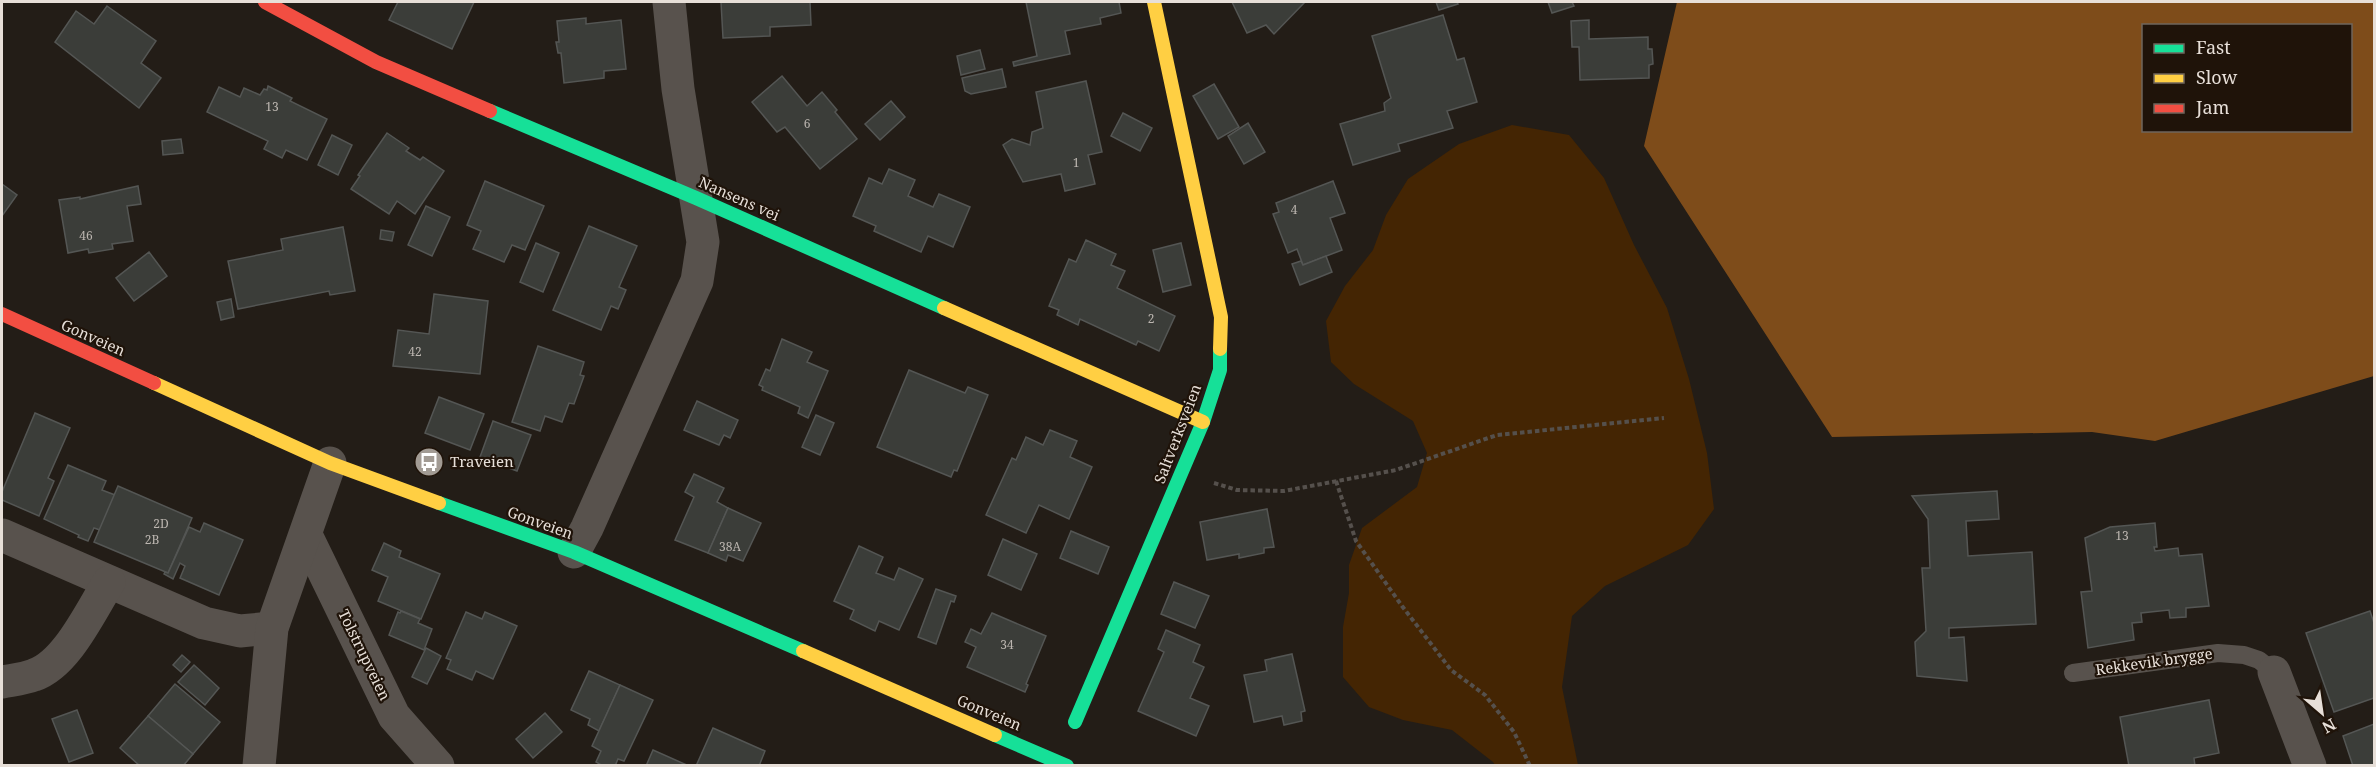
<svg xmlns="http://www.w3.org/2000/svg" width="2376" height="767" font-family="'Noto Serif',serif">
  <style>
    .green { fill: #442503 }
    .water { fill: #7e4c1a; fill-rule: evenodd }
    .building { fill: #3b3d39; stroke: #545654; stroke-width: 1.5 }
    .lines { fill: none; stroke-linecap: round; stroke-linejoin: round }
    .path { stroke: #55504c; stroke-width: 4; stroke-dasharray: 4.5 3; stroke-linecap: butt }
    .lane { stroke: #58524d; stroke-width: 18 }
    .street { stroke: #58524d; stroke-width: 33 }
    .fast { stroke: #16e098; stroke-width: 14 }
    .slow { stroke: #ffcf43; stroke-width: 14 }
    .jam { stroke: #f24e42; stroke-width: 14 }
    .labels { text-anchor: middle; stroke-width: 4.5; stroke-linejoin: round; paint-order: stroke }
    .number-label { font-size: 12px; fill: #bcb6b0 }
    .street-label { font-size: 15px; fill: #e7dfd8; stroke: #1f1309 }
    .poi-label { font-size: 15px; fill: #e7dfd8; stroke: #1f1309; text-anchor: start }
  </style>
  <rect width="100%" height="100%" fill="#231d17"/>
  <polygon class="green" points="1512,125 1569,135 1604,178 1634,245 1667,308 1689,379 1707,453 1714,509 1688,545 1605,586 1572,616 1562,687 1578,765 1495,765 1493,762 1452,730 1403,720 1369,707 1343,677 1343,627 1349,593 1349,565 1362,528 1417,487 1427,453 1413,421 1354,384 1331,362 1326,321 1345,286 1373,250 1386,215 1408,179 1459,144"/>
  <path class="water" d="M1677 2H2374V376L2155 441 2092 432 1832 437 1644 146ZM2144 26H2350V130H2144Z"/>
  <g class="building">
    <polygon points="398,2 474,2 452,49 389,20"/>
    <polygon points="721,2 810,2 811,25 770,27 770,36 723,38"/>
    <polygon points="1026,2 1119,2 1121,13 1100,18 1101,24 1065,31 1070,54 1014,66 1013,62 1037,56"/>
    <polygon points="1232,2 1305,2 1274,34 1266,25 1247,33"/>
    <polygon points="1436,2 1457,2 1458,4 1439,10"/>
    <polygon points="1548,2 1572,2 1574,6 1552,13"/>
    <polygon points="107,6 156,41 141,63 161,78 139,108 55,42 76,11 94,24"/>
    <polygon points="1443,15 1457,60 1464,58 1477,102 1447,111 1453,128 1398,144 1400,151 1353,165 1340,124 1385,111 1384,103 1391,98 1372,36"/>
    <polygon points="586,18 586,24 621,20 626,69 604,71 604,78 564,83 561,53 558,53 556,42 559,42 557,21"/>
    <polygon points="1589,20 1589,39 1648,37 1648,49 1652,49 1653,64 1649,65 1649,78 1580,80 1579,47 1572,47 1571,21"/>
    <polygon points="980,50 985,69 961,75 957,56"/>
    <polygon points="1002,69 1006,87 971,94 965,91 962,78"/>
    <polygon points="782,76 807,106 822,92 837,110 835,112 857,139 820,169 785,127 777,132 752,102"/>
    <polygon points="1086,81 1102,152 1088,155 1095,184 1065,191 1061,174 1023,182 1003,145 1012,139 1030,145 1032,132 1043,128 1036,92"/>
    <polygon points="1214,84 1239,127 1218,139 1193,96"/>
    <polygon points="268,86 292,98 290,101 327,119 307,160 286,150 282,158 264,149 268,141 207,112 219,87 240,97 244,88 260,95 264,89 267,90"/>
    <polygon points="891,101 905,117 880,140 865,124"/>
    <polygon points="1123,113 1152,128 1140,151 1111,136"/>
    <polygon points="1248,123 1265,152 1244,164 1228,136"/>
    <polygon points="387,133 409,148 406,151 420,160 423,157 444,171 415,214 397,201 389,214 351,189 360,176 358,175"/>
    <polygon points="332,135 352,145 338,175 318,165"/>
    <polygon points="181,139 183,153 163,155 162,141"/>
    <polygon points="889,169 915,180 908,196 933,207 939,194 970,207 953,247 928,236 921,252 874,231 876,226 853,216 869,178 882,184"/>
    <polygon points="485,181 544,206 525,250 512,245 504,262 473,249 481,231 467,225"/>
    <polygon points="1333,181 1345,213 1330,218 1342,250 1303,265 1297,249 1288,253 1273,214 1279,212 1276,203"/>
    <polygon points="2,184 17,195 2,216"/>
    <polygon points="138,186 141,204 127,206 133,241 112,244 113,249 89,253 88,249 68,253 59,200 80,197 80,199"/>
    <polygon points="426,206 450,217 432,256 408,245"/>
    <polygon points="589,226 637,246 619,287 626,290 618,309 611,306 601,330 553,310"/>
    <polygon points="343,227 355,291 330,295 329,291 238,309 228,261 283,250 281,239"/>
    <polygon points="381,230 394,232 392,241 380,239"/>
    <polygon points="1086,240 1116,254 1111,265 1125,271 1117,288 1175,316 1159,351 1138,341 1136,345 1080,319 1078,325 1057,315 1059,310 1049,306 1069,259 1076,262"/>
    <polygon points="536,243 559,253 543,292 520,282"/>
    <polygon points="1181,243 1191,285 1163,292 1153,250"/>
    <polygon points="149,252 167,276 134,301 116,278"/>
    <polygon points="1326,256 1332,272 1300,285 1292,264 1301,261 1303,265"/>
    <polygon points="434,294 488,301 480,374 393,366 398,330 429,334"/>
    <polygon points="231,299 234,317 221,320 217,302"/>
    <polygon points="782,339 812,352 807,362 828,371 808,418 798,413 800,407 762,390 763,387 759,385 766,369 770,371"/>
    <polygon points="538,346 584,362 580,375 584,376 574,404 569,403 562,422 545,416 540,431 512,422"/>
    <polygon points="909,370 965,393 968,387 988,395 957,471 954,470 951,477 877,447"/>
    <polygon points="439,397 484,414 470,450 425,433"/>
    <polygon points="697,401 738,420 730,438 724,435 719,445 684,430"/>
    <polygon points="35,413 70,428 48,478 54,481 39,516 2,500 2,492"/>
    <polygon points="816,415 834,423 820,455 802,447"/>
    <polygon points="493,421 531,435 517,471 480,457"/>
    <polygon points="1050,430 1077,441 1070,457 1092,467 1069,519 1039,505 1026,533 986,515 1012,458 1016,460 1026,437 1043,445"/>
    <polygon points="68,465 106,481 102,490 115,495 100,530 94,528 88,541 78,537 79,535 44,519"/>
    <polygon points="694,474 724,488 717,502 728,508 708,553 675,540 694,497 685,492"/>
    <polygon points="118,486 192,518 168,573 94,542"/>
    <polygon points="1997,491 1999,519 1966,521 1968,556 2032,552 2036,624 1949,628 1949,638 1964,637 1967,681 1917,676 1915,642 1926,631 1922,568 1930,568 1928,519 1912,496"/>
    <polygon points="728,508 761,523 743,561 728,555 726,561 708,553"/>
    <polygon points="1267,509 1274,547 1264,548 1264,553 1239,558 1239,554 1207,560 1200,522"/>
    <polygon points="204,523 243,540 219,595 180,578 185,566 180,563 173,579 164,574 165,572 168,573 189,527 200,532"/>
    <polygon points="2155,523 2157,547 2154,547 2155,551 2178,548 2179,556 2202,554 2209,606 2186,608 2186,617 2170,618 2169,610 2141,613 2142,622 2132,623 2134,640 2088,648 2081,592 2092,591 2085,538 2110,527"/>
    <polygon points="1071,531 1109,547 1098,574 1060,558"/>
    <polygon points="1003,539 1037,554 1021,590 988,575"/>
    <polygon points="384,543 401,551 399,557 440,574 421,619 378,601 388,577 372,570"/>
    <polygon points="859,546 883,557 876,573 894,580 899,568 923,579 899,630 879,621 875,631 850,619 854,610 834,601"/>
    <polygon points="1174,582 1209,596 1195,628 1161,614"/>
    <polygon points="936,589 956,596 954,602 951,601 936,644 918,637"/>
    <polygon points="401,611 420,619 418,623 432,629 424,650 389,635 398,612 400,613"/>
    <polygon points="2370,611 2374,623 2374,698 2334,712 2306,633"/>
    <polygon points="466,612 482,619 485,612 517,626 493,679 476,671 472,680 447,669 451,660 446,658"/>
    <polygon points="992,613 1046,636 1026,684 1028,685 1025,692 967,667 976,647 965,642 971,629 981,634"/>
    <polygon points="1166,630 1200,645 1193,662 1204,667 1190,698 1209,706 1196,736 1138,711 1164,652 1158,649"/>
    <polygon points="426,648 441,656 427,684 412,677"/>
    <polygon points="1292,654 1305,711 1301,712 1302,721 1284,725 1282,716 1254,722 1244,675 1267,671 1265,660"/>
    <polygon points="182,655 190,662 181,672 173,665"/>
    <polygon points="194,665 219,688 205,705 178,682"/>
    <polygon points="589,671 620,685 599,731 588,725 590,719 571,710"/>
    <polygon points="175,684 220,722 193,754 148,716"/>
    <polygon points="620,685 653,700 624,761 618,759 615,766 603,766 596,762 601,751 592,746"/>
    <polygon points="2209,700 2219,753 2194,758 2195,766 2129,766 2120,717"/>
    <polygon points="77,710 93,753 69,762 52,719"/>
    <polygon points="545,713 562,732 533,758 516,739"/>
    <polygon points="148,716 193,754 183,766 140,766 120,748"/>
    <polygon points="2374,724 2374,766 2353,766 2343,736"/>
    <polygon points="713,728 765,751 759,766 696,766"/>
    <polygon points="653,750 689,766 646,766"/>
  </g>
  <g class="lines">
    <g class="path">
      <polyline points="1336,481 1356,541 1402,606 1451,670 1485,695 1514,732 1530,766"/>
      <polyline points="1214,483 1237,490 1284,491 1396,470 1497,435 1664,418"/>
    </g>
    <polyline class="lane" points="2073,673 2218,653 2244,655 2259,660 2274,672"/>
    <g class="street">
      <polyline points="2,535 204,623 240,631 272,628"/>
      <polyline points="306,535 394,716 438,766"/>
      <polyline points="574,552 587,528 697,281 703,242 678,89 669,2"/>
      <polyline points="2274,672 2310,766"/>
      <path d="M2 682C12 680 24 679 34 675 67 664 91 610 109 582"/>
      <polyline points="259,766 272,628 330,463"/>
    </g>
    <g class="fast">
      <polyline points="490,111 696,198 944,308"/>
      <polyline points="439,503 574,552 803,651"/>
      <polyline points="1075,722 1203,422 1220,370 1220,349"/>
      <polyline points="995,735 1067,766"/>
    </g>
    <g class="slow">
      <polyline points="1154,2 1221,317 1220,349"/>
      <polyline points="944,308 1203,422"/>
      <polyline points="154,383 330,463 439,503"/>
      <polyline points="803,651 995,735"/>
    </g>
    <g class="jam">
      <polyline points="265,2 376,62 490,111"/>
      <polyline points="2,314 154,383"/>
    </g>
  </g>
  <defs>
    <g id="bus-disc" transform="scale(1.5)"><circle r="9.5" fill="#a29b94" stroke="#1f1309"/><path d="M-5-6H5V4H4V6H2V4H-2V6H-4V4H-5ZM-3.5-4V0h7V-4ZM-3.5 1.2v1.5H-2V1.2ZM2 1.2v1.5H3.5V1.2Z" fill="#fff"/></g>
  </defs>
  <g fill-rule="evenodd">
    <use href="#bus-disc" x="429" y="462"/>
  </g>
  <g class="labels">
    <g class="number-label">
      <text x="272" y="111">13</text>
      <text x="807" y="128">6</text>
      <text x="1076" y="167">1</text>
      <text x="1294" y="214">4</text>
      <text x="86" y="240">46</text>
      <text x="1151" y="323">2</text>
      <text x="415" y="356">42</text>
      <text x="161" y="528">2D</text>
      <text x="2122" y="540">13</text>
      <text x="152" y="544">2B</text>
      <text x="730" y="551">38A</text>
      <text x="1007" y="649">34</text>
    </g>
    <g class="street-label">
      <text transform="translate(739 199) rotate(24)" y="5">Nansens vei</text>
      <text transform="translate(93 338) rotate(24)" y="5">Gonveien</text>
      <text transform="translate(1178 434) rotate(-69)" y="5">Saltverksveien</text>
      <text transform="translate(540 523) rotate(20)" y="5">Gonveien</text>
      <text transform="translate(364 655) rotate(64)" y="5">Tolstrupveien</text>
      <text transform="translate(2154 662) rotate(-8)" y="5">Rekkevik brygge</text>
      <text transform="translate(989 713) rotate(23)" y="5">Gonveien</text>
    </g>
    <g class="poi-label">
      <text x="450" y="467">Traveien</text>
    </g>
  </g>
  <rect width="2376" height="767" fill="none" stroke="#e7dfd8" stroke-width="6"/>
  <rect x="2142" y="24" width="210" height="108" fill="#1f1309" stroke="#6f655c" stroke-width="1.5"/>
  <rect x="2154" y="44" width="30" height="9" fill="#16e098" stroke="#6f655c" stroke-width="1.5"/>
  <text x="2196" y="54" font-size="18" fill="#e7dfd8">Fast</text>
  <rect x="2154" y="74" width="30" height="9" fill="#ffcf43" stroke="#6f655c" stroke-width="1.5"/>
  <text x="2196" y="84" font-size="18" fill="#e7dfd8">Slow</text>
  <rect x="2154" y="104" width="30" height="9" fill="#f24e42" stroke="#6f655c" stroke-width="1.5"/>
  <text x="2196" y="114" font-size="18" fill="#e7dfd8">Jam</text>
  <g transform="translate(2322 713) rotate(151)" stroke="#1f1309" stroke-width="4.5" paint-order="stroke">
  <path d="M0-4.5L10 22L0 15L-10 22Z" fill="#e7dfd8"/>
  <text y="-9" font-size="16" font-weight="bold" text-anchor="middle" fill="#e7dfd8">N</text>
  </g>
</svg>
